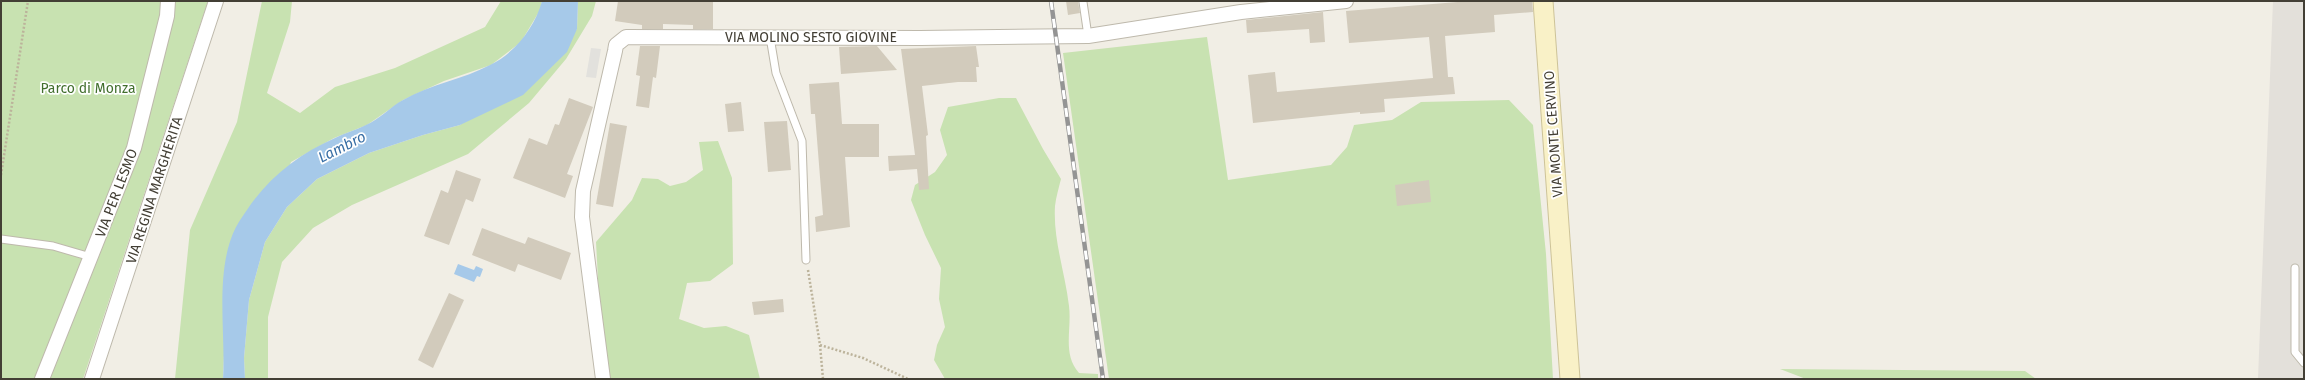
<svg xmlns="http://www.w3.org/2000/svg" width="2305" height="380" font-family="'Fira Sans',sans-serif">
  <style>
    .industrial { fill: #e3e0da }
    .green { fill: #c8e2b1 }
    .parking { fill: #e2e1dd }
    .water { fill: #a6c9e9 }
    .building { fill: #d2cbbc }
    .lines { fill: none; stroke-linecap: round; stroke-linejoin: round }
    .lane-casing { stroke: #beb9ac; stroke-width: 9 }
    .street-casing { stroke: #beb9ac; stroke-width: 16 }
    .secondary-casing { stroke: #cdc398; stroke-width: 21 }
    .path { stroke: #bcb39b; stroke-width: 2.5; stroke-dasharray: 2 2; stroke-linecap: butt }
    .lane { stroke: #fff; stroke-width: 7 }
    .street { stroke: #fff; stroke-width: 14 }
    .secondary { stroke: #f9f1c7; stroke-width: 19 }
    .rail-casing { stroke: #949494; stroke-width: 4.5 }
    .rail { stroke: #fff; stroke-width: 3; stroke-dasharray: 9; stroke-linecap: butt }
    .labels { text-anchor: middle; stroke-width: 3.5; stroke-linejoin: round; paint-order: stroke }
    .street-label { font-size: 14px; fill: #433f35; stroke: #fff }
    .park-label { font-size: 14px; fill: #426f2e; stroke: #fff }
    .water-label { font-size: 15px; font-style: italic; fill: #396fa5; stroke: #fff }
  </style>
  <rect width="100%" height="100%" fill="#f1eee5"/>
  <polygon class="industrial" points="2273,1 2304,1 2304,379 2258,379"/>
  <g class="green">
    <polygon points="1,1 208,1 83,379 1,379"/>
    <polygon points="262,1 292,1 290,22 267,93 300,113 335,87 395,68 485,27 501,1 542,1 540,10 521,42 491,65 444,81 403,100 367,125 334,138 291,162 224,355 223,379 175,379 190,230 237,122"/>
    <polygon points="578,1 596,1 592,16 566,59 529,103 468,154 352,205 313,228 282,262 268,317 268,379 245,379 244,358 249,300 265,242 287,207 317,179 369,153 423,135 460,125 577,29"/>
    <polygon points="1207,37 1228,180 1331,165 1347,147 1354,125 1392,120 1421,102 1509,100 1533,125 1546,254 1553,379 1109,379 1063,53"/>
    <path d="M999 98H1016L1043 149 1061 179C1059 187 1056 197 1055 206 1053 240 1065 272 1069 306 1072 329 1062 354 1079 373L1098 374V379H945L934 360 937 345 945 327 939 299 941 268 925 235 911 200 915 185 935 172 947 155 940 130 948 107Z"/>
    <polygon points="718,141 732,178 733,264 710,281 687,283 679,319 704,328 726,326 749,335 760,379 609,379 600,317 596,242 632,200 642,178 658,179 670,186 686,182 703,170 699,142"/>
    <polygon points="1780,369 2025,371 2036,379 1806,379"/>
  </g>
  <polygon class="parking" points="591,48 601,49 596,78 586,77"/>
  <g class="water">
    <path d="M542 1H578L577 29 567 52 523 95 460 125 423 135 369 153 317 179 287 207 265 242 249 300 244 358 245 379H223C226 333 214 270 236 227 240 219 246 212 251 204 273 174 301 153 335 138 345 133 356 130 366 125 380 119 390 107 403 100 431 84 464 79 490 65 515 53 535 27 542 1Z"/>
    <polygon points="458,264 474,270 476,266 483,269 480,277 477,276 474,282 454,274"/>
  </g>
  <g class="building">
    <polygon points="618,1 713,1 713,29 693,29 693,25 663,24 663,29 642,29 642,25 615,21"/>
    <polygon points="1066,1 1078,1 1080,13 1068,15"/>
    <polygon points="1470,1 1532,1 1533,12 1494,15 1495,32 1445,36 1448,77 1453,77 1455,94 1384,99 1385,112 1360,114 1360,112 1253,123 1248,75 1275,72 1277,92 1433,78 1429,37 1349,43 1346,11"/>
    <polygon points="1323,12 1325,42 1310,43 1309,29 1247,33 1246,20"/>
    <polygon points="640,46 660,46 656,78 653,77 649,108 636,106 640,76 636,75"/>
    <polygon points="877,46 897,70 841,74 839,47"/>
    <polygon points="976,46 979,67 976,67 977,82 958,82 922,86 928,135 926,136 929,189 919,190 917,169 889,171 888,156 915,155 901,49"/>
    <polygon points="839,82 842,124 879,124 879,157 845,157 850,227 816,232 815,217 823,215 815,114 811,114 809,84"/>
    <polygon points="569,98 593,107 567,174 573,176 565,198 513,178 529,138 547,145 555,124 559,125"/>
    <polygon points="741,102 744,131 728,132 725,104"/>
    <polygon points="787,121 791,170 768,172 764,122"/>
    <polygon points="610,123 627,126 613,207 596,204"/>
    <polygon points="456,170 481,179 473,202 466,199 449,245 424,236 441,190 448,193"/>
    <polygon points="1429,180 1431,202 1397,206 1395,185"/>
    <polygon points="482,228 525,244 528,237 571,253 561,280 518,264 515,272 472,255"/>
    <polygon points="449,293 464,300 433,368 418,360"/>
    <polygon points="783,299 784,312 754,315 752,302"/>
  </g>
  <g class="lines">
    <g class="lane-casing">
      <g id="lane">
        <polyline points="1083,2 1088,36"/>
        <polyline points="770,37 776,73 802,141 806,260"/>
        <polyline points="1,239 53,246 91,257"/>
        <polyline points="2295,268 2295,352 2304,363"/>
      </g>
    </g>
    <g class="street-casing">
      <g id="street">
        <polyline points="42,379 134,148 167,16 168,1"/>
        <polyline points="92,379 216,1"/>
        <polyline points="603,379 582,217 583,191 615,51 616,45 626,37 920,38 1088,36 1241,12 1346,1"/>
      </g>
    </g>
    <g class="secondary-casing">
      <polyline id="secondary" points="1543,1 1570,379"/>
    </g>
    <g class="path">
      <polyline points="1,175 28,1"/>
      <polyline points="808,270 820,345 863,358 908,379"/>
      <polyline points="820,345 823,379"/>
    </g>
    <use href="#lane" class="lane"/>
    <use href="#street" class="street"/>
    <use href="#secondary" class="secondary"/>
    <g class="rail-casing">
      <polyline id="rail" points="1051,1 1103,379"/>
    </g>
    <use href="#rail" class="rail"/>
  </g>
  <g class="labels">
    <g class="street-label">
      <text x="811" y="42">VIA MOLINO SESTO GIOVINE</text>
      <text transform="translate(1553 134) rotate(-94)" y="5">VIA MONTE CERVINO</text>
      <text transform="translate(154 190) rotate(-72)" y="5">VIA REGINA MARGHERITA</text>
      <text transform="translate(116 193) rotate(-69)" y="5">VIA PER LESMO</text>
    </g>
    <g class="park-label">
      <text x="88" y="93">Parco di Monza</text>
    </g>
    <g class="water-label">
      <text transform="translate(342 147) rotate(-27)" y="5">Lambro</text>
    </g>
  </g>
  <rect width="2305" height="380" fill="none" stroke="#433f35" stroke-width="4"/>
</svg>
